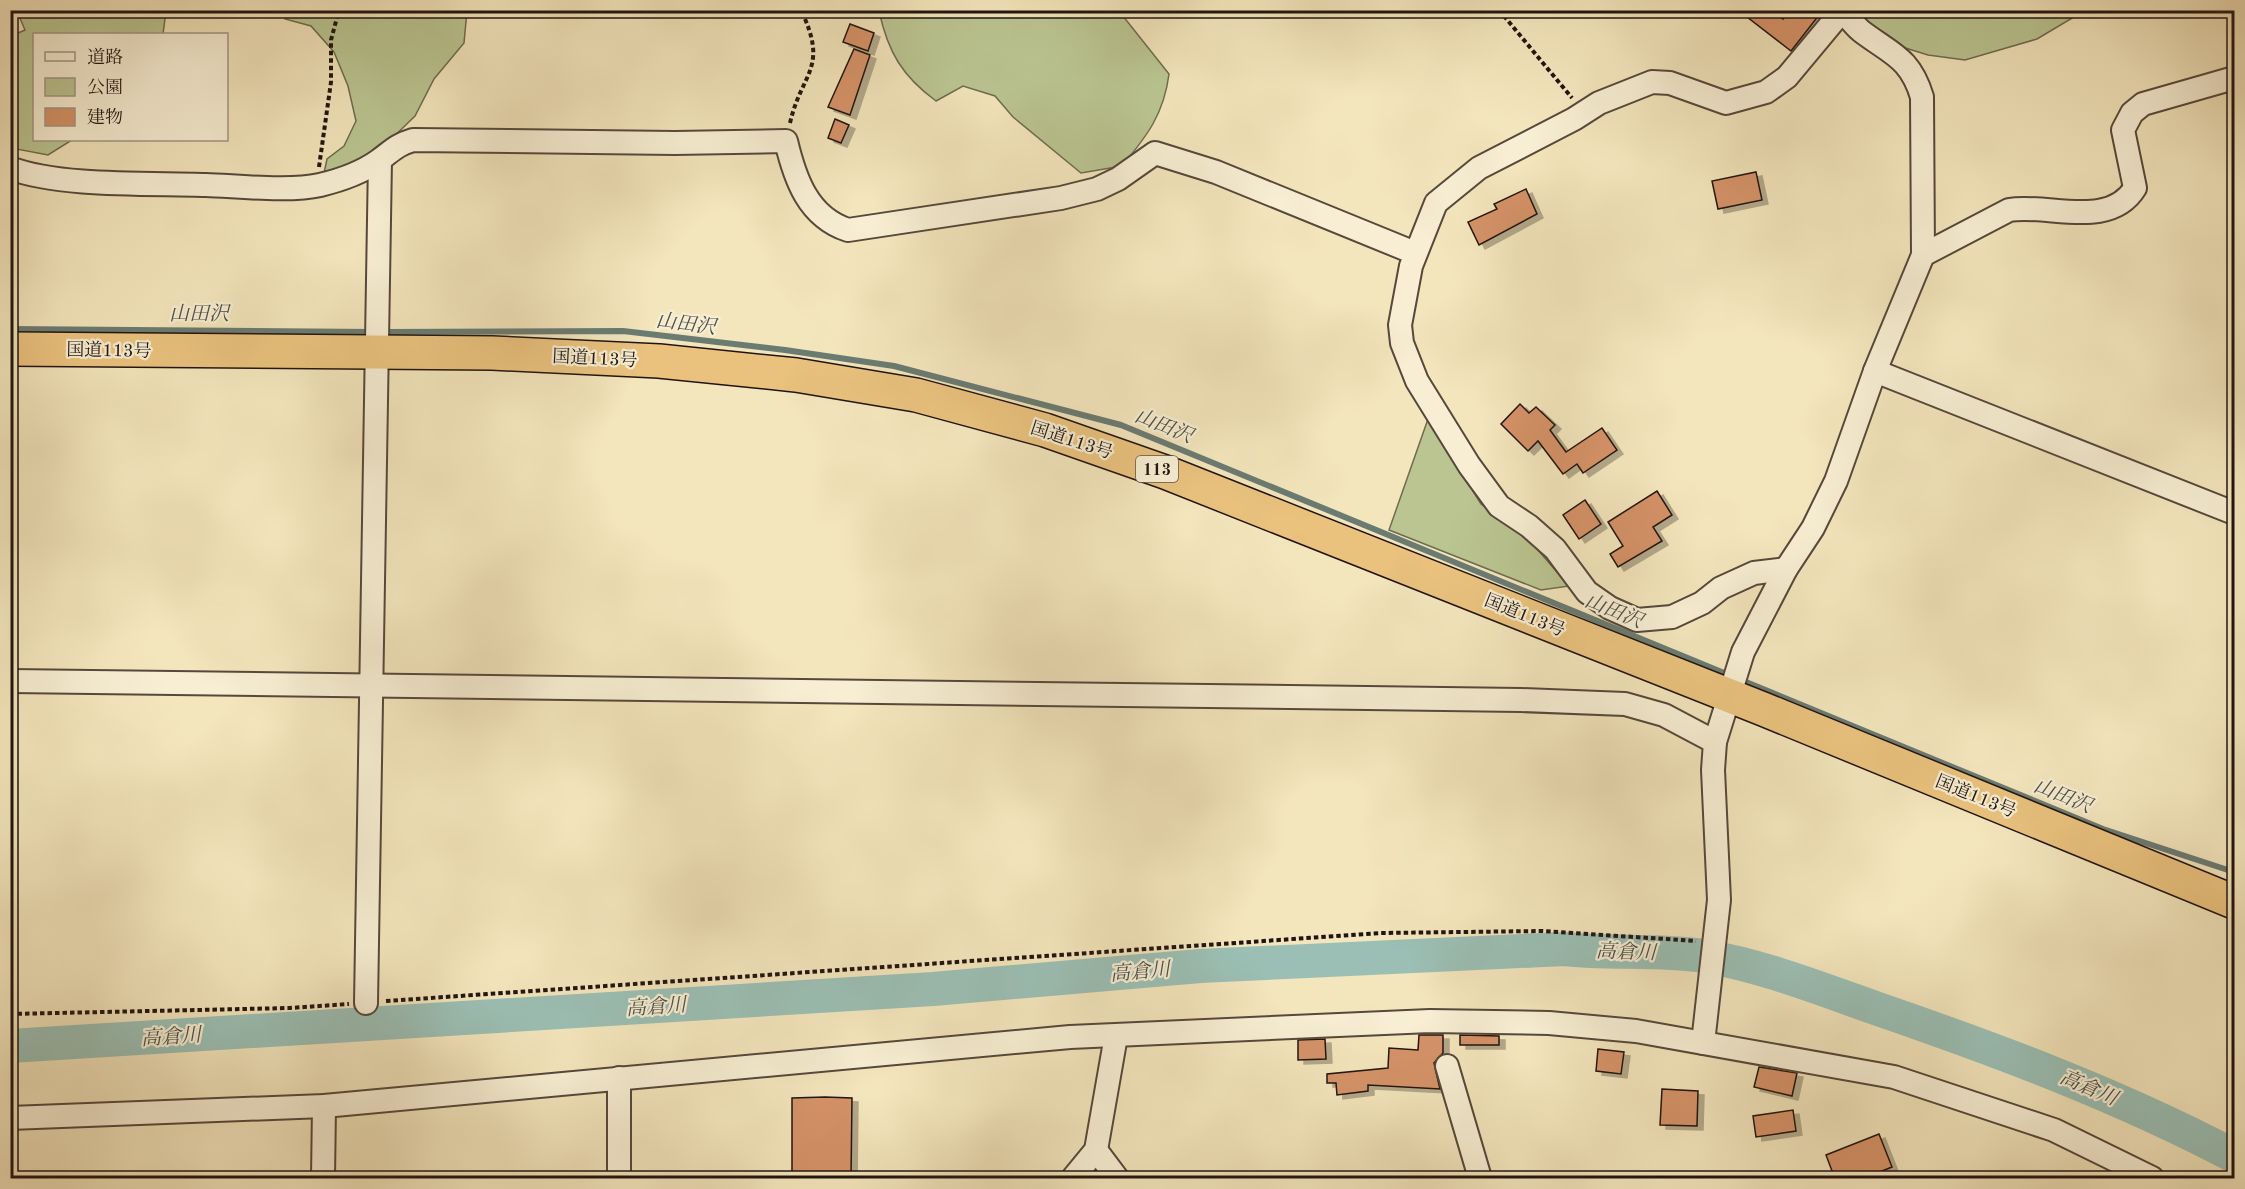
<svg xmlns="http://www.w3.org/2000/svg" width="2245" height="1189" font-family="'Old Standard TT','Noto Serif JP',serif">
  <style>
    .green { fill: #bac591; stroke: #6e6c50; stroke-width: 1.5 }
    .lines { fill: none; stroke-linecap: round; stroke-linejoin: round }
    .stream { stroke: #6a7b72; stroke-width: 6 }
    .river { stroke: #9bbfb4; stroke-width: 34 }
    .building { fill: #d59267; stroke: #211410; stroke-width: 1.5; filter: url(#shadow) }
    .minor-casing { stroke: #56483b; stroke-width: 26 }
    .highway-casing { stroke: #211410; stroke-width: 36 }
    .path { stroke: #211410; stroke-width: 4; stroke-dasharray: 4.5 3; stroke-linecap: butt }
    .minor { stroke: #f7eed3; stroke-width: 22 }
    .highway { stroke: #eac27e; stroke-width: 33 }
    .labels { text-anchor: middle; stroke-width: 4.5; stroke-linejoin: round; paint-order: stroke }
    .shield { fill: #f7eed3; stroke: #61554a; stroke-width: 1.5 }
    .shield-label { font-size: 16px; font-weight: bold; fill: #211410 }
    .street-label { font-size: 18px; fill: #211410; stroke: #f7eed3 }
    .water-label { font-size: 20px; font-style: italic; fill: #4c5049; stroke: #f7eed3 }
  </style>
  <defs>
    <filter id="shadow"><feDropShadow dx="6" dy="4" stdDeviation="0" flood-color="#0004"/></filter>
  </defs>
  <rect width="100%" height="100%" fill="#f3e5bc"/>
  <filter id="stains"><feTurbulence type="fractalNoise" baseFrequency=".00333" numOctaves="4"/><feColorMatrix values="0 0 0 0 .2 0 0 0 0 .09 0 0 0 0 .02 0 0 0 .5 -.17"/></filter>
  <radialGradient id="worn" r=".72"><stop offset=".6" stop-color="#630" stop-opacity="0"/><stop offset="1" stop-color="#630" stop-opacity=".3"/></radialGradient>
  <g class="green">
    <polygon points="17,11 166,11 163,34 34,34 34,140 72,140 48,155 11,148 11,36 25,30"/>
    <polygon points="284,11 467,11 464,43 434,79 415,116 379,151 323,178 327,159 344,146 356,121 348,86 334,52 311,26 285,19"/>
    <path d="M879 11H1119L1169 74C1164 114 1147 136 1122 166L1081 173 1013 117 995 96 963 86 936 101C902 76 888 52 879 11Z"/>
    <polygon points="1849,11 2084,11 2037,39 1965,60 1928,55 1899,46"/>
    <polygon points="1428,419 1481,504 1525,535 1569,586 1541,590 1389,530"/>
  </g>
  <g class="lines">
    <g class="stream">
      <polyline points="10,329 372,332"/>
      <polyline points="382,332 623,331 785,350 894,366 1121,425 2103,829 2234,872"/>
    </g>
    <path class="river" d="M10 1046 933 989 1200 966 1564 949C1610 954 1658 949 1704 956 1764 966 1821 989 1878 1009 2000 1051 2120 1096 2234 1156"/>
  </g>
  <g class="building">
    <polygon points="1738,10 1773,10 1783,19 1789,10 1823,10 1791,51"/>
    <polygon points="850,24 874,33 868,51 843,42"/>
    <polygon points="854,49 870,55 850,115 828,107"/>
    <polygon points="835,119 849,125 841,143 828,138"/>
    <polygon points="1756,172 1762,200 1718,209 1712,181"/>
    <polygon points="1526,189 1537,214 1479,245 1468,222 1497,209 1494,204"/>
    <polygon points="1520,404 1529,413 1536,407 1555,425 1550,430 1566,452 1602,428 1617,450 1583,473 1577,464 1563,474 1538,441 1528,451 1501,424"/>
    <polygon points="1657,491 1672,515 1653,527 1662,541 1618,567 1610,554 1623,546 1608,522"/>
    <polygon points="1585,500 1601,524 1579,539 1563,515"/>
    <polygon points="1419,1035 1443,1035 1443,1053 1434,1063 1440,1089 1368,1085 1368,1091 1337,1095 1336,1083 1327,1083 1327,1074 1388,1068 1389,1048 1418,1050"/>
    <polygon points="1460,1035 1499,1036 1499,1045 1460,1045"/>
    <polygon points="1325,1039 1326,1059 1298,1060 1298,1040"/>
    <polygon points="1598,1049 1624,1052 1621,1074 1596,1071"/>
    <polygon points="1759,1067 1797,1073 1792,1096 1754,1087"/>
    <polygon points="1662,1089 1698,1091 1697,1126 1660,1125"/>
    <polygon points="825,1097 852,1098 851,1179 792,1179 792,1098"/>
    <polygon points="1793,1110 1796,1131 1756,1137 1753,1116"/>
    <polygon points="1879,1134 1892,1167 1862,1179 1835,1179 1826,1155"/>
  </g>
  <g class="lines">
    <g class="minor-casing">
      <g id="minor">
        <path d="M10 168C59 187 151 183 206 185 237 186 290 192 320 185 341 180 361 173 378 161 392 151 396 145 413 140L675 143 786 141C795 179 808 217 848 230L1061 198 1097 189 1118 179 1155 153 1216 172 1415 253"/>
        <path d="M1923 255 2009 210C2048 203 2109 230 2135 188L2123 130 2132 113 2143 104 2234 78"/>
        <polyline points="1875,371 2234,513"/>
        <polyline points="1786,569 1754,573 1721,588 1702,603 1672,617 1637,620 1610,608 1587,592 1555,549 1529,526 1499,506 1469,465 1417,381 1402,343 1400,325 1411,266 1436,203 1479,168 1574,119 1599,103 1652,82 1670,83 1726,103 1766,92 1787,77 1842,11"/>
        <polyline points="10,681 1521,700 1625,704 1664,715 1715,742"/>
        <polyline points="366,1003 380,160"/>
        <path d="M1703 1043 1719 900 1713 770 1715 742 1743 652 1786 569 1813 528 1836 481 1875 371 1923 255 1922 97C1910 57 1891 54 1861 31 1854 25 1848 17 1842 10"/>
        <polyline points="1447,1066 1480,1178"/>
        <polyline points="10,1118 324,1106 1070,1037 1430,1021 1549,1023 1636,1031 1894,1077 2054,1130 2152,1178"/>
        <polyline points="1096,1150 1117,1178"/>
        <polyline points="323,1178 324,1106"/>
        <polyline points="619,1178 619,1078"/>
        <polyline points="1073,1178 1096,1150 1116,1036"/>
      </g>
    </g>
    <g class="highway-casing">
      <polyline id="highway" points="10,349 492,353 659,361 796,375 916,395 1045,430 1165,472 1763,709 2234,902"/>
    </g>
    <g class="path">
      <polyline points="1499,10 1572,98"/>
      <path d="M790 123C802 71 829 69 801 10"/>
      <polyline points="319,167 331,82 331,40 339,10"/>
      <polyline points="386,1001 1381,933 1542,931 1696,941"/>
      <polyline points="10,1014 290,1008 349,1004"/>
    </g>
    <use href="#minor" class="minor"/>
    <use href="#highway" class="highway"/>
  </g>
  <g class="labels">
    <rect class="shield" x="1136" y="456" width="42" height="26" rx="4.5"/>
    <g class="shield-label">
      <text x="1157" y="475">113</text>
    </g>
    <g class="street-label">
      <text transform="translate(109 350) rotate(1)" y="6">国道113号</text>
      <text transform="translate(595 358) rotate(3)" y="6">国道113号</text>
      <text transform="translate(1072 440) rotate(18)" y="6">国道113号</text>
      <text transform="translate(1525 615) rotate(22)" y="6">国道113号</text>
      <text transform="translate(1976 796) rotate(22)" y="6">国道113号</text>
    </g>
    <g class="water-label">
      <text x="199" y="320">山田沢</text>
      <text transform="translate(686 323) rotate(7)" y="7">山田沢</text>
      <text transform="translate(1164 425) rotate(22)" y="7">山田沢</text>
      <text transform="translate(1614 610) rotate(22)" y="7">山田沢</text>
      <text transform="translate(2063 795) rotate(22)" y="7">山田沢</text>
      <text transform="translate(1626 951) rotate(2)" y="7">高倉川</text>
      <text transform="translate(1140 971) rotate(-5)" y="7">高倉川</text>
      <text transform="translate(656 1006) rotate(-4)" y="7">高倉川</text>
      <text transform="translate(171 1036) rotate(-4)" y="7">高倉川</text>
      <text transform="translate(2089 1087) rotate(23)" y="7">高倉川</text>
    </g>
  </g>
  <rect width="2245" height="1189" fill="none" stroke="#f3e5bc" stroke-width="36"/>
  <rect x="12" y="12" width="2221" height="1165" fill="none" stroke="#211410" stroke-width="3"/>
  <rect x="18" y="18" width="2209" height="1153" fill="none" stroke="#211410" stroke-width="1.5"/>
  <rect x="33" y="33" width="195" height="108" fill="#f7eed3" stroke="#a19785" stroke-width="1.5"/>
  <rect x="45" y="52" width="30" height="9" fill="#f7eed3" stroke="#a19785" stroke-width="1.5"/>
  <text x="87" y="63" font-size="18" fill="#211410">道路</text>
  <rect x="45" y="78" width="30" height="18" fill="#bac591" stroke="#a19785" stroke-width="1.5"/>
  <text x="87" y="93" font-size="18" fill="#211410">公園</text>
  <rect x="45" y="108" width="30" height="18" fill="#d59267" stroke="#a19785" stroke-width="1.5"/>
  <text x="87" y="123" font-size="18" fill="#211410">建物</text>
  <rect width="100%" height="100%" filter="url(#stains)"/>
  <rect width="100%" height="100%" fill="url(#worn)"/>
</svg>
